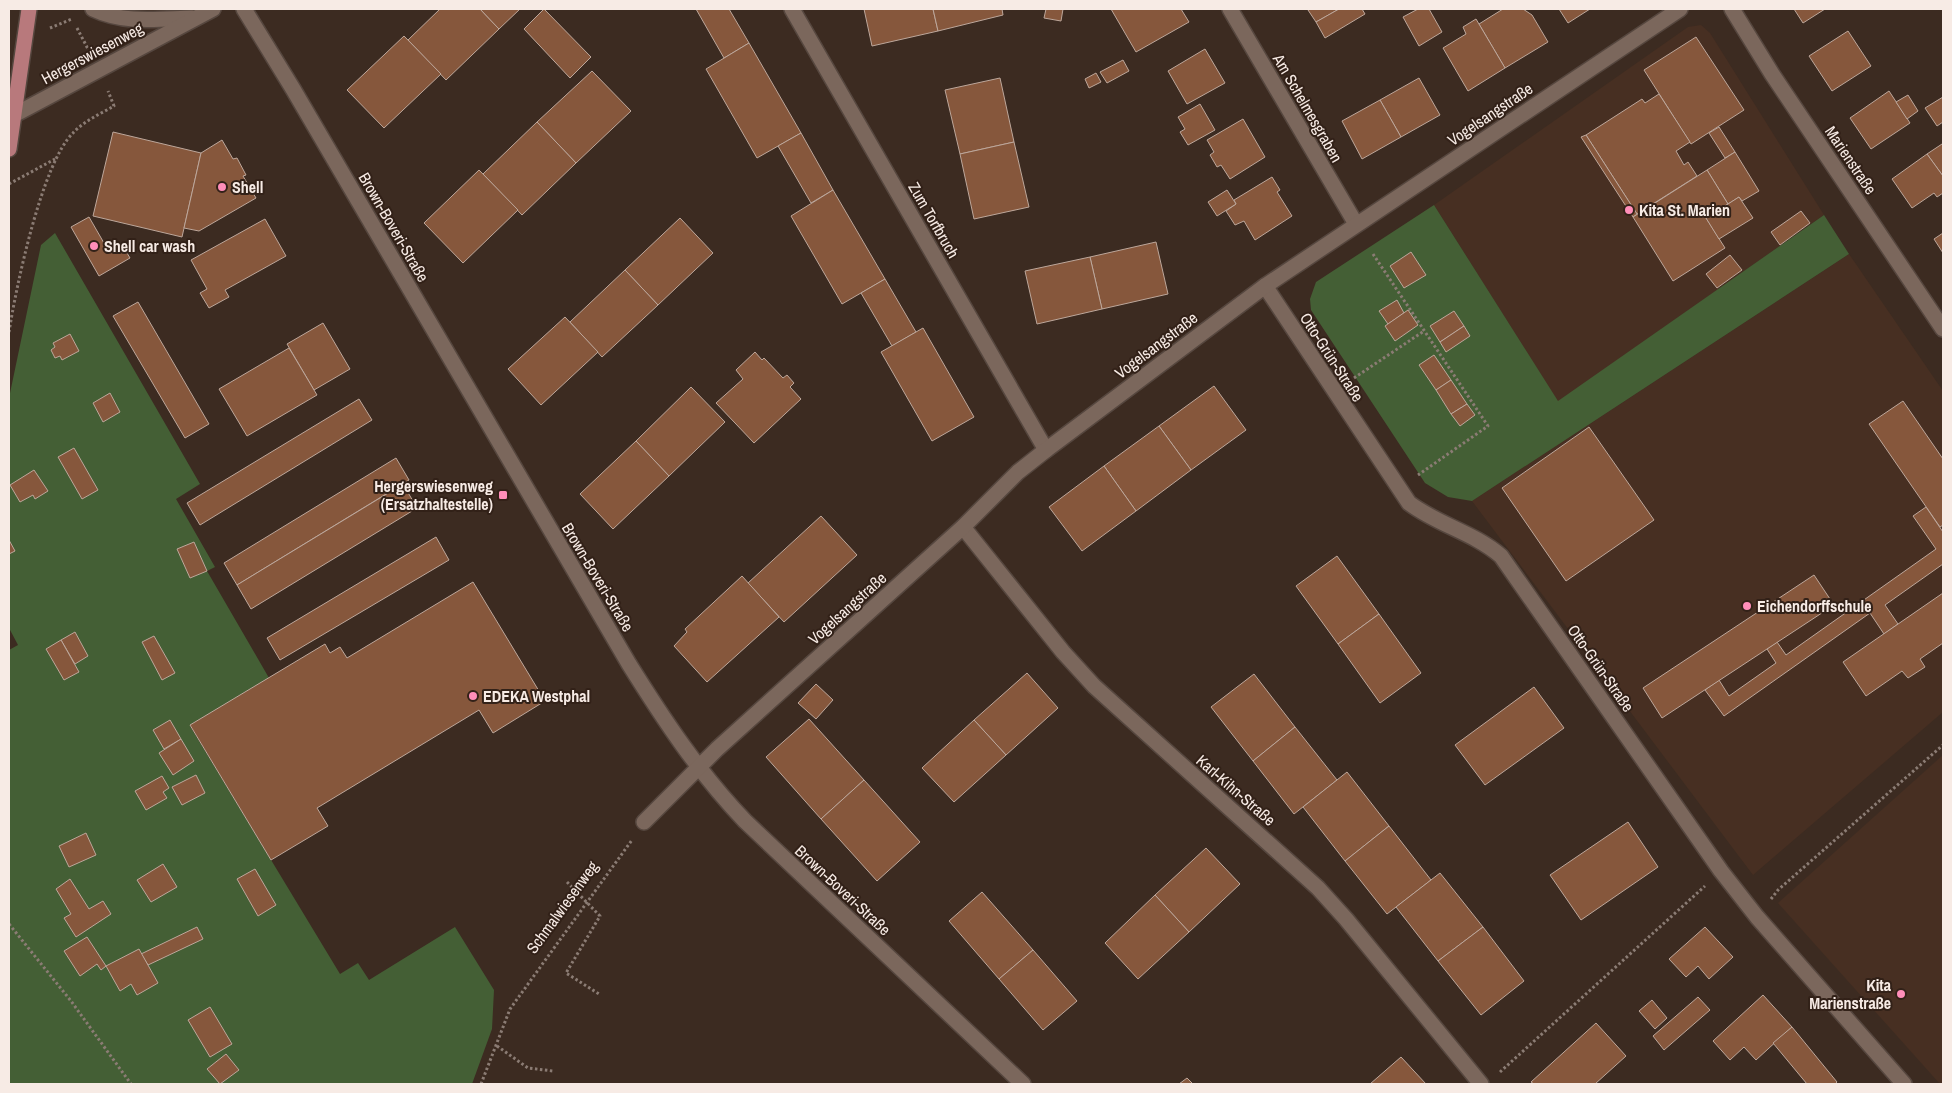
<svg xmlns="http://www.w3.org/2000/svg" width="1952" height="1093" font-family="'Archivo Narrow',sans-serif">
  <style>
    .built { fill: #472f22 }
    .green { fill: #445f35 }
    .building { fill: #86573c; stroke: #bda79b }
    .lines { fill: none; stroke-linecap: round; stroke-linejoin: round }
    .minor-casing { stroke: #56473f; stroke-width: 18 }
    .major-casing { stroke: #56473f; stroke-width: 18 }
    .path { stroke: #8b7c74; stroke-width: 3; stroke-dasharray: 2.5 2.5; stroke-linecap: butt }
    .minor { stroke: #7b675c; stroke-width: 15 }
    .major { stroke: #b8797c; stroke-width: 15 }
    .poi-dot { fill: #ff8eb9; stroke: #322118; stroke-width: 2 }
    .labels { text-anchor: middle; stroke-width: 4; stroke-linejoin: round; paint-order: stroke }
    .street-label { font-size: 16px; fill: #f7ebe5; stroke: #322118 }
    .poi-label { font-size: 16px; font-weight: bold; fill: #f7ebe5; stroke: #322118; text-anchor: start }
  </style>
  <rect width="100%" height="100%" fill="#3c2b21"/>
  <g class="built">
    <polygon points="1701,25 1710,33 1824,215 1558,402 1434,205 1688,27"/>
    <polygon points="1849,254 1943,391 1943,712 1753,875 1472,501"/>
    <polygon points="1943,755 1943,1084 1940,1084 1778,903"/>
  </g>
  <g class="green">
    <polygon points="1434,205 1558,401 1824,215 1849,254 1472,501 1448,497 1425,483 1311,310 1310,299 1316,282"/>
    <polygon points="55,233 200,484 176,499 215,567 207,571 269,678 190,726 340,974 358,963 369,980 455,927 494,990 492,1029 472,1084 9,1084 9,650 18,645 9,628 9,398 41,245"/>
  </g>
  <g class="building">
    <polygon points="440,9 480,9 499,29 446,80 408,40"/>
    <polygon points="480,9 520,9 499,29"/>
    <polygon points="544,9 591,57 570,78 524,29"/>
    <polygon points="696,9 729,9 749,43 724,58"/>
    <polygon points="864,9 933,9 938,31 872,46"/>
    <polygon points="933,9 1002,9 1003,15 938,31"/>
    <polygon points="1046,9 1063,9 1061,21 1044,18"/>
    <polygon points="1111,9 1181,9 1189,22 1136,52"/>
    <polygon points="1310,9 1339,9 1316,22 1308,10"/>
    <polygon points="1339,9 1362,9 1365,14 1325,38 1316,22"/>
    <polygon points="1418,9 1429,9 1442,32 1419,46 1403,17"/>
    <polygon points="1503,9 1523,9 1532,15 1548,42 1505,68 1479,24"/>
    <polygon points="1559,9 1590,9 1568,23"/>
    <polygon points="1794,9 1825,9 1803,23"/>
    <polygon points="1476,19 1505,68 1468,91 1443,48 1466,34 1463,27"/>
    <polygon points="1848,31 1871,66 1832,91 1809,56"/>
    <polygon points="404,36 441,74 384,128 347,90"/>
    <polygon points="1696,37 1744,110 1691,144 1644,70"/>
    <polygon points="749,43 801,133 757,158 706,69"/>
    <polygon points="1205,49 1225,83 1187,104 1168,71"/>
    <polygon points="1123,60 1129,71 1107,83 1100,72"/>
    <polygon points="592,71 631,111 576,163 537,122"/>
    <polygon points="1096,73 1101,82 1089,88 1085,79"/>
    <polygon points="1000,78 1014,142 960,154 945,90"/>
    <polygon points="1419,78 1440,115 1401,137 1380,100"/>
    <polygon points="1889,91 1910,123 1871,149 1850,118"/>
    <polygon points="1659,94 1690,142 1676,151 1684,165 1688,162 1697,176 1637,214 1586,135 1642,99 1645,103"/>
    <polygon points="1908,95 1918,111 1907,119 1896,102"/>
    <polygon points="1943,97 1943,122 1937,126 1925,108"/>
    <polygon points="1380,100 1401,137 1362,159 1342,121"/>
    <polygon points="1200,104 1215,130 1188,145 1180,132 1185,129 1178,117"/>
    <polygon points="1243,119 1265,157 1230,179 1221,165 1217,167 1210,155 1214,152 1207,140"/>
    <polygon points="537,122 576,163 522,215 483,174"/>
    <polygon points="1719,127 1735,152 1725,158 1709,133"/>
    <polygon points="113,132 201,153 182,237 93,216"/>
    <polygon points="801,133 833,190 811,203 778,146"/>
    <polygon points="1586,135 1637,214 1633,217 1581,137"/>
    <polygon points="222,140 233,159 237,158 246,175 243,176 256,198 199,231 184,228 201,153"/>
    <polygon points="1014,142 1029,207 974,219 960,154"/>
    <polygon points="1942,144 1943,145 1943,176 1927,154"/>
    <polygon points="1735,152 1759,191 1742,201 1739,197 1728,204 1707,170"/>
    <polygon points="1927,154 1943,176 1943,193 1937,197 1934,193 1912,208 1892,179"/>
    <polygon points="479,170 518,210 463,263 424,223"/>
    <polygon points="1707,170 1728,204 1706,218 1725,248 1673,281 1633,217"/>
    <polygon points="1272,177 1280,190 1277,192 1292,216 1255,240 1244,221 1235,225 1226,211 1236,204 1234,200"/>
    <polygon points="833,190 885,279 842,304 791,216"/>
    <polygon points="1227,190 1236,204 1217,216 1208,202"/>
    <polygon points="1739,197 1753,218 1719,239 1706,218"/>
    <polygon points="1801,211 1810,223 1780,245 1771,232"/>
    <polygon points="89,217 108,250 121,243 130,258 99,276 71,227"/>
    <polygon points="680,218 713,253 658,305 625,270"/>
    <polygon points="265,219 286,256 225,290 229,297 209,308 200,293 207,289 191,260"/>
    <polygon points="1943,233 1943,253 1934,239"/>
    <polygon points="1156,242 1168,294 1102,309 1090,257"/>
    <polygon points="1411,252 1426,275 1404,288 1390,266"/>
    <polygon points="1730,255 1742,270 1717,288 1706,274"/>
    <polygon points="1090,257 1102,309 1037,324 1025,271"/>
    <polygon points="625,270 658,305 602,357 570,322"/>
    <polygon points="885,279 916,332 892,346 861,293"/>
    <polygon points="1397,300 1404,313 1388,324 1379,311"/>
    <polygon points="138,302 209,424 185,438 113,316"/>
    <polygon points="1408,310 1418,325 1395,341 1385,326"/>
    <polygon points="1454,311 1464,326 1440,342 1430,326"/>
    <polygon points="565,317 598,352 541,405 508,369"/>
    <polygon points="323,323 350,369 314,390 287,344"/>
    <polygon points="1464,326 1470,336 1446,352 1440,342"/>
    <polygon points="923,328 974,417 932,441 881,352"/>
    <polygon points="70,334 79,351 62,360 60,356 55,358 51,350 55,347 53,343"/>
    <polygon points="289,348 317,395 247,436 219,389"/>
    <polygon points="755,352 762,360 764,358 783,378 787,375 794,383 790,387 801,399 754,443 716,403 743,379 736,370"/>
    <polygon points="1434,355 1451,380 1436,390 1419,365"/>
    <polygon points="1451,380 1467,404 1451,414 1436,390"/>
    <polygon points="1214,386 1246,430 1191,470 1159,426"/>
    <polygon points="691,387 725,422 669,476 636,441"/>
    <polygon points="110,393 120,412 103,422 93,403"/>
    <polygon points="359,399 372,420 200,525 187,503"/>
    <polygon points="1903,401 1943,459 1943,525 1940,527 1869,424"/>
    <polygon points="1467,404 1475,415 1460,426 1451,414"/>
    <polygon points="1159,426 1191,470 1136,511 1104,466"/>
    <polygon points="1589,427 1654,520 1566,581 1502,488"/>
    <polygon points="636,441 669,476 613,529 580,494"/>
    <polygon points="74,448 98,490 82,499 58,457"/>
    <polygon points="396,458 409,480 237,585 224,563"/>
    <polygon points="1104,466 1136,511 1082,551 1049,507"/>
    <polygon points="34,470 48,491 35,499 33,495 20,502 10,485"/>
    <polygon points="403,484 417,508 251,609 237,585"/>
    <polygon points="1926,507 1943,532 1943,564 1885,605 1898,624 1884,634 1870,613 1724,716 1705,690 1719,680 1729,696 1776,663 1767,649 1777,642 1786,655 1936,549 1913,516"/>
    <polygon points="821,516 857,555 784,622 748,583"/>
    <polygon points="436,537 449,560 280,660 267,638"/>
    <polygon points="9,540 15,551 9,554"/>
    <polygon points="194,542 207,571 190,578 177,549"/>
    <polygon points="1337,556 1379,614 1338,644 1296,586"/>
    <polygon points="1814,575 1834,605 1662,718 1643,688"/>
    <polygon points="742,576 779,617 707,682 674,646 687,632 685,629"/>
    <polygon points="473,582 545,701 493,733 479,710 317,808 328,826 271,860 190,725 325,644 330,653 340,647 347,658"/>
    <polygon points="1943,593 1943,643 1920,659 1925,667 1908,678 1902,671 1866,696 1843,662"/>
    <polygon points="1379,614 1421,673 1380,703 1338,644"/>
    <polygon points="75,632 88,656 75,664 61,640"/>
    <polygon points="154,636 175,673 162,680 142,642"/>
    <polygon points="61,640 79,672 64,680 46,649"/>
    <polygon points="1027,673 1058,708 1006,755 974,720"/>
    <polygon points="1254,674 1295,727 1253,761 1211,707"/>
    <polygon points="816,684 833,700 816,719 798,703"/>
    <polygon points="1534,687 1564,728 1485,785 1455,745"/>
    <polygon points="809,719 864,780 821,819 766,757"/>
    <polygon points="170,720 181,739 164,749 153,730"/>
    <polygon points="974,720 1006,755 954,802 922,768"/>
    <polygon points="1295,727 1337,780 1294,814 1253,761"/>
    <polygon points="181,739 194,761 173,775 159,753"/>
    <polygon points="1347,772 1389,826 1345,861 1303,807"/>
    <polygon points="196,775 205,793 182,805 172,787"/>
    <polygon points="162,776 169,788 163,792 167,798 146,810 135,791"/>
    <polygon points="864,780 920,842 877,881 821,819"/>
    <polygon points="1628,822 1658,867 1581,920 1550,875"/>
    <polygon points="1389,826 1431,880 1387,914 1345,861"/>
    <polygon points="86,833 96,855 69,867 59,846"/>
    <polygon points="1206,848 1240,884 1189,932 1155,895"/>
    <polygon points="163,864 177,887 151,902 137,880"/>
    <polygon points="255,869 276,905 258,916 237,879"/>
    <polygon points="1440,873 1483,927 1438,961 1396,907"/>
    <polygon points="70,879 89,909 103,901 111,914 76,937 64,918 71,914 56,889"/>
    <polygon points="982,892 1033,950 999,979 949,921"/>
    <polygon points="1155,895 1189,932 1138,979 1105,943"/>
    <polygon points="197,927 203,939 148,965 141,954"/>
    <polygon points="1483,927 1524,981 1481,1015 1438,961"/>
    <polygon points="1705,927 1733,957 1709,979 1698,966 1686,977 1669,959"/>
    <polygon points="87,937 106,966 101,970 97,964 80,976 64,951"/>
    <polygon points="139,949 158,983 137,995 131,984 120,991 106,966"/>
    <polygon points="1033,950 1077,1001 1043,1030 999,979"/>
    <polygon points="1763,995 1792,1027 1756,1060 1744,1047 1730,1060 1713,1041"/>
    <polygon points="1698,997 1710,1010 1664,1050 1653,1036"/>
    <polygon points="1652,1000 1667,1018 1655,1029 1639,1011"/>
    <polygon points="210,1007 232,1044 210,1057 188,1020"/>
    <polygon points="1596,1023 1626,1056 1595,1084 1534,1084 1531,1082"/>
    <polygon points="1792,1027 1837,1082 1835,1084 1807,1084 1773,1043"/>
    <polygon points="226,1054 239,1070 220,1084 207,1069"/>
    <polygon points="1401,1057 1426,1084 1370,1084"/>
    <polygon points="1187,1078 1193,1084 1179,1084"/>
  </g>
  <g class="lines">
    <g class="minor-casing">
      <g id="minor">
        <path d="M93 9C124 24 158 19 192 18"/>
        <path d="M244 9 293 89 629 664C664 720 699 773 745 821L1023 1084"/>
        <polyline points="792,9 1046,450"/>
        <polyline points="1230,9 1356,224"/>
        <polyline points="1732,9 1772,74 1943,329"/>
        <polyline points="14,115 213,9"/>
        <path d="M1265 286 1409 503C1438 525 1473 532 1501 556L1721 871 1757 917 1904 1084"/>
        <polyline points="963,527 1063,652 1094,686 1318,888 1346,919 1481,1084"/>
        <polyline points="644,822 717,749 963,527 1018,472 1046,450 1265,286 1680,9"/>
      </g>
    </g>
    <g class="major-casing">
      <polyline id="major" points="9,149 29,9"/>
    </g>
    <g class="path">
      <polyline points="50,28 72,19"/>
      <polyline points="77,28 88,49"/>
      <polyline points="9,184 55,159"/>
      <polyline points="1373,254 1488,426 1418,475"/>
      <path d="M9 332C16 287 42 163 73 133 84 121 100 114 114 106L108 91"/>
      <polyline points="1354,378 1424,331"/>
      <polyline points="567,882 600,916 566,973 599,994"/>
      <polyline points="1771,899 1778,890 1943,745"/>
      <polyline points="9,924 71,1001 131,1084"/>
      <polyline points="497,1046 528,1068 553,1071"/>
      <polyline points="1500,1072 1705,886"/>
      <polyline points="481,1084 510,1009 632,840"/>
    </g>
    <use href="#minor" class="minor"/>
    <use href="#major" class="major"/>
  </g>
  <g class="poi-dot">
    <circle cx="222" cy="187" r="5"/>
    <circle cx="1629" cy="210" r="5"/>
    <circle cx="94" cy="246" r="5"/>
    <rect x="498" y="490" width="10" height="10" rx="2.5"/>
    <circle cx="1747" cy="606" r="5"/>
    <circle cx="473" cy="696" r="5"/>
    <circle cx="1901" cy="994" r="5"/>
  </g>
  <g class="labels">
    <g class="street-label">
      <text transform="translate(92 53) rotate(-28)" y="6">Hergerswiesenweg</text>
      <text transform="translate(1308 108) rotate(60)" y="6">Am Schelmesgraben</text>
      <text transform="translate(1490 114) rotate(-34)" y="6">Vogelsangstraße</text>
      <text transform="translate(1851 160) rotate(56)" y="6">Marienstraße</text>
      <text transform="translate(934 220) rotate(60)" y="6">Zum Torfbruch</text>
      <text transform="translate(394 227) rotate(60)" y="6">Brown-Boveri-Straße</text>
      <text transform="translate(1156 345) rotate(-37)" y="6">Vogelsangstraße</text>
      <text transform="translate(1332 357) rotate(57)" y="6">Otto-Grün-Straße</text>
      <text transform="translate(598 577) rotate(59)" y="6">Brown-Boveri-Straße</text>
      <text transform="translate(847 608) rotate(-42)" y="6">Vogelsangstraße</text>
      <text transform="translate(1601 668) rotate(55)" y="6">Otto-Grün-Straße</text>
      <text transform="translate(1236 790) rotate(41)" y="6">Karl-Kihn-Straße</text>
      <text transform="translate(843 890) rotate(43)" y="6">Brown-Boveri-Straße</text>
      <text transform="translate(562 907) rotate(-54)" y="6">Schmalwiesenweg</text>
    </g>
    <g class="poi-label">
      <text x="232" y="193">Shell</text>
      <text x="1639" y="216">Kita St. Marien</text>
      <text x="104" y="252">Shell car wash</text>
      <text x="493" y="492" text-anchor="end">Hergerswiesenweg<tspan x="493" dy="18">(Ersatzhaltestelle)</tspan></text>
      <text x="1757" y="612">Eichendorffschule</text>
      <text x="483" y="702">EDEKA Westphal</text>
      <text x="1891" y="991" text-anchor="end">Kita<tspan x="1891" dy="18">Marienstraße</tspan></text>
    </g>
  </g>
  <rect width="1952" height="1093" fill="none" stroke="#f7ebe5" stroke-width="20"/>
</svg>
